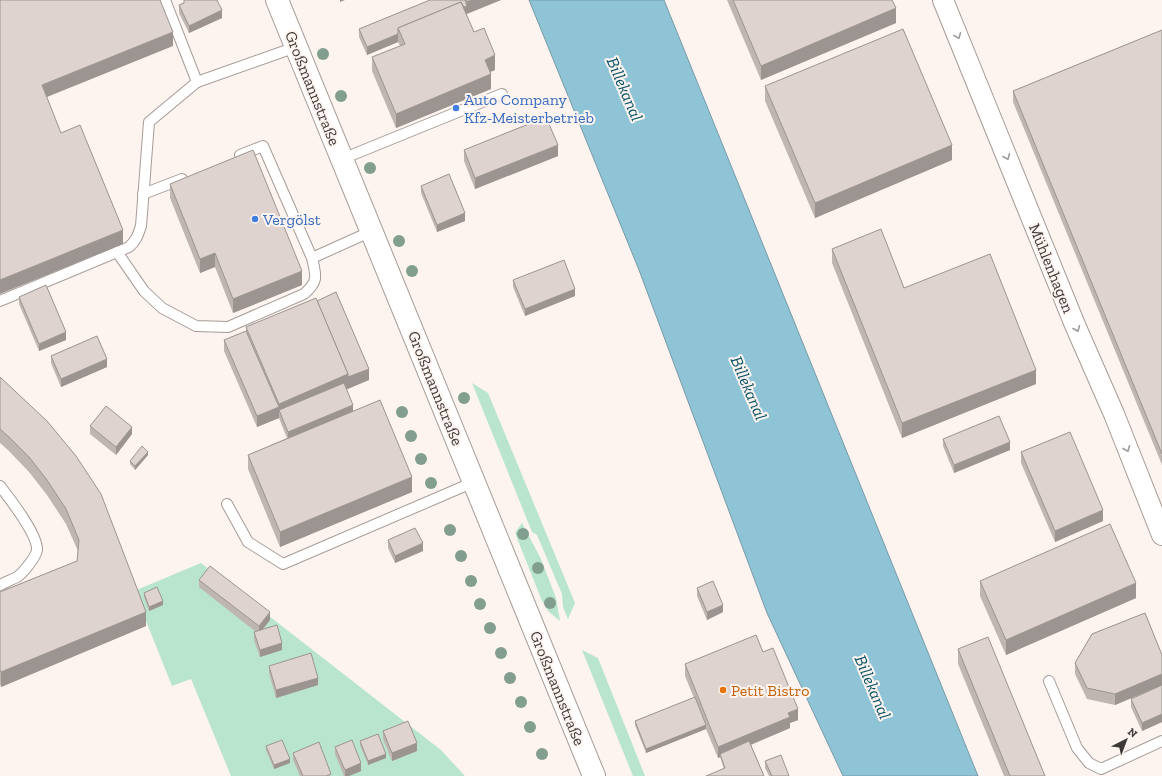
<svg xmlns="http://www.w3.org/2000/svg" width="1162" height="776" font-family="'Zilla Slab',serif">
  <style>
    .green { fill: #b9e5ce }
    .water { fill: #8fc4d7; stroke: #769aa7 }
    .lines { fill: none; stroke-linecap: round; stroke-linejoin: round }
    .lane-casing { stroke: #a69b96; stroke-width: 12 }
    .street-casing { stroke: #a69b96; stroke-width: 22 }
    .secondary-casing { stroke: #a69b96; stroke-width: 24 }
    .lane { stroke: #fff; stroke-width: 10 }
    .street { stroke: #fff; stroke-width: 20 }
    .secondary { stroke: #fff; stroke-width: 22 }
    .tree { fill: #829e8f }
    .wall { fill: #bfb5b1 }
    .shaded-wall { fill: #9b9490 }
    .building { fill: #ded3ce; stroke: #9b9490 }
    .oneway { stroke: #9e9c9b }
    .shop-dot { fill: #3f7fe0; stroke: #fdf4f0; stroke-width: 1.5 }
    .food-dot { fill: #e8710a; stroke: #fdf4f0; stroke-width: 1.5 }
    .labels { text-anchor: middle; stroke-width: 4; stroke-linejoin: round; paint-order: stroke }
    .street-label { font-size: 16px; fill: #3d3937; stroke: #fdf4f0 }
    .shop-label { font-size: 16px; fill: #366cbe; stroke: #fdf4f0; text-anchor: start }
    .food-label { font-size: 16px; fill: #c56008; stroke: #fdf4f0; text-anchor: start }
    .water-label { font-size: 17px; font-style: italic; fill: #055165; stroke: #fdf4f0 }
  </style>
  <rect width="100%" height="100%" fill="#fdf4f0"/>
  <g class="green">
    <polygon points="472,383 488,393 575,603 568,619 563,607 562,594 537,535 532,532"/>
    <polygon points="522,523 541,559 556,598 560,621 549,612 542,601 515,533"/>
    <polygon points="201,563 441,750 465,776 231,776 191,679 172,686 134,591"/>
    <polygon points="582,650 598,658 645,776 633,776"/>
  </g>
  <polygon class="water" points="529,0 664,0 978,776 843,776 767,613 639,270"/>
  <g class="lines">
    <g class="lane-casing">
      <g id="lane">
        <polyline points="165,0 197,82 296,47"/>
        <polyline points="240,155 263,146 312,258 372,231"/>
        <polyline points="342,159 502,94"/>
        <polyline points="143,194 182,179"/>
        <path d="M117 252 144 291 162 308 196 326 228 327 304 294C319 281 316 276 312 258"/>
        <path d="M0 301 129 247C136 241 138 235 141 226L149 122 197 82"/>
        <path d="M0 486C10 499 38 535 37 550 36 557 23 573 17 577 11 580 6 582 0 585"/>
        <polyline points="227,504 248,542 283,564 474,482"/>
        <polyline points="1049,681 1077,748 1089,763 1101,769 1162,741"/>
      </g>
    </g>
    <g class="street-casing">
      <polyline id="street" points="943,0 1075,325 1114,414 1162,535"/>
    </g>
    <g class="secondary-casing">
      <polyline id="secondary" points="277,0 594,776"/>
    </g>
    <use href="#lane" class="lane"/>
    <use href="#street" class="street"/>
    <use href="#secondary" class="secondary"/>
  </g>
  <g class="tree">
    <circle cx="323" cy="54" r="6"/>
    <circle cx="341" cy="96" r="6"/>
    <circle cx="370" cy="168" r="6"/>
    <circle cx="399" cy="241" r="6"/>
    <circle cx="412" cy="271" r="6"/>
    <circle cx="464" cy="398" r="6"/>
    <circle cx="402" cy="412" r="6"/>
    <circle cx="411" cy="436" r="6"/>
    <circle cx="421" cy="459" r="6"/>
    <circle cx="431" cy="483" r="6"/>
    <circle cx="450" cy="530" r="6"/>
    <circle cx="523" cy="534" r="6"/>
    <circle cx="461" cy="556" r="6"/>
    <circle cx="538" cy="568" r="6"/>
    <circle cx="471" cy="581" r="6"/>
    <circle cx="550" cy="603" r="6"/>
    <circle cx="480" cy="604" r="6"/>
    <circle cx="490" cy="628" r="6"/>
    <circle cx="501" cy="653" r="6"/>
    <circle cx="510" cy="678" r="6"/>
    <circle cx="521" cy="702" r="6"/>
    <circle cx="530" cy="727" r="6"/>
    <circle cx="542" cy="754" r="6"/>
  </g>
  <g class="wall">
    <polygon points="184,0 217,0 222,18 189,33 179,13 179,5 184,3"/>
    <polygon points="430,0 501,0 466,14 474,32 495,70 490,72 491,89 396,128 372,71 372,57 400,46 398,42 367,55 359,37 359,29"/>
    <polygon points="727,0 892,0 896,23 761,80"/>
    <polygon points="1162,30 1162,465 1013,102 1013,91"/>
    <polygon points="765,86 952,160 815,218 765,101"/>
    <polygon points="464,150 558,156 475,189 464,161"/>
    <polygon points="170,184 302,285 233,313 215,267 200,273 170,198"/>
    <polygon points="421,186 465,221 437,232 421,193"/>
    <polygon points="832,249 904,288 1036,384 902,438 832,263"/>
    <polygon points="513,280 575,296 525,316 513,287"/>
    <polygon points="19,297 66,340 39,351 19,304"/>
    <polygon points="317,301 369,380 346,389 353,411 412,492 280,547 248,469 248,455 287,438 279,418 257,427 224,351 224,340 246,331 246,327"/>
    <polygon points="51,356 107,367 61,387 51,363"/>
    <polygon points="0,377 146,626 1,687 0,684 0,592 77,561 78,551 66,524 47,495 29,472 9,451 0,443"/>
    <polygon points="90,426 132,434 116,455 90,434"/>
    <polygon points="943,439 1010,450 954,473 943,446"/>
    <polygon points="1021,452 1103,521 1055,542 1021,463"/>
    <polygon points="148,455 135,470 130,464 130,461"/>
    <polygon points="388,540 423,551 395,563 388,548"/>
    <polygon points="199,580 270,620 263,629 282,650 260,657 254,640 254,632 256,632 199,587"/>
    <polygon points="980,581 1136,598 1006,655 980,596"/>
    <polygon points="697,588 723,612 707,620 697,596"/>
    <polygon points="144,593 163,605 149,611 144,597"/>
    <polygon points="1145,613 1162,655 1162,722 1142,731 1131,707 1131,699 1150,690 1115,705 1087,699 1075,674 1075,663 1092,634"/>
    <polygon points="958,649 1045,776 1004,776 958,664"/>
    <polygon points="763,652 798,720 790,723 790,728 751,745 764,776 724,769 720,757 718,758 706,729 646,753 635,725 635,721 694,698 685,676 685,664"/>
    <polygon points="269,666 318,685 276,698 269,673"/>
    <polygon points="383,731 417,751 392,761 383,739"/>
    <polygon points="360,741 386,758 368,765 360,745"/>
    <polygon points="266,746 290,763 274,769 266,750"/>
    <polygon points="335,747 361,771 349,776 344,776 335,754"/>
    <polygon points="293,753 331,776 300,776 293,760"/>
    <polygon points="765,761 789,776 769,776 765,768"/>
  </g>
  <g class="shaded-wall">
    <polygon points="340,0 345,0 340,2"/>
    <polygon points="473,0 501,0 403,40 401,33 467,6 467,2"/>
    <polygon points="896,8 896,23 761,80 761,66"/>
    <polygon points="222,10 222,18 189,33 189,26"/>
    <polygon points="173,32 173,46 42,99 42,85"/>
    <polygon points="398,34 398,42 367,55 367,47"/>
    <polygon points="495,55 495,70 485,74 485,60"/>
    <polygon points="491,74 491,89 396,128 396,114"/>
    <polygon points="558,145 558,156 475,189 475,178"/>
    <polygon points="952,145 952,160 815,218 815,203"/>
    <polygon points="465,213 465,221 437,232 437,225"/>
    <polygon points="123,230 123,244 0,294 0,280"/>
    <polygon points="215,253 215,267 200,273 200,259"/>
    <polygon points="302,271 302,285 233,313 233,299"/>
    <polygon points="575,289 575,296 525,316 525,309"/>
    <polygon points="66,332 66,340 39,351 39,344"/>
    <polygon points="107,359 107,367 61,387 61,379"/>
    <polygon points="369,369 369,380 282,417 279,410 279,418 257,427 257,416 279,407 279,404 348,374"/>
    <polygon points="1036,370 1036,384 902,438 902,423"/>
    <polygon points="353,405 353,412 288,440 288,432"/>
    <polygon points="132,427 132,434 116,455 116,447"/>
    <polygon points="1010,442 1010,450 954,473 954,465"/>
    <polygon points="148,452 148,455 135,470 135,466"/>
    <polygon points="412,477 412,492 280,547 280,532"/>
    <polygon points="1103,510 1103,521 1055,542 1055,531"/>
    <polygon points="423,543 423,551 395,563 395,556"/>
    <polygon points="1136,583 1136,598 1006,655 1006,640"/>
    <polygon points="163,601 163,605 149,611 149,607"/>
    <polygon points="723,605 723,612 707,620 707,612"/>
    <polygon points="146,612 146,626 1,687 1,672"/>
    <polygon points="270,612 270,620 259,634 259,626"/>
    <polygon points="282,643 282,650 260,657 260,650"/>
    <polygon points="1162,674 1162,685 1115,705 1115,694"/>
    <polygon points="318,678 318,685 276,698 276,690"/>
    <polygon points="798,709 798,720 790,723 790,728 721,757 720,754 720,757 718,758 718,747 788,713"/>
    <polygon points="1162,714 1162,722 1142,731 1142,723"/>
    <polygon points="706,725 706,729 646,753 646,749"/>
    <polygon points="417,743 417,751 392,761 392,753"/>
    <polygon points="386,754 386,758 368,765 368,761"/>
    <polygon points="290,759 290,763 274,769 274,765"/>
    <polygon points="361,763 361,771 349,776 345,776 345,770"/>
  </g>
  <g class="building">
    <polygon points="0,0 160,0 173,32 42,85 61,133 80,125 123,230 0,280"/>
    <polygon points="184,0 217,0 222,10 189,26 179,5 184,3"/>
    <polygon points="430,0 465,0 467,6 464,7 461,2 398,28 398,34 367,47 359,29"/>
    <polygon points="466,0 473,0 467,2"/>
    <polygon points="733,0 892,0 896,8 761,66"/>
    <polygon points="461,2 474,32 484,28 495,55 485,60 491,74 396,114 372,57 405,44 398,28"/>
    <polygon points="903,29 952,145 815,203 765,86"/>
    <polygon points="1162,30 1162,454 1013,91"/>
    <polygon points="546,117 558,145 475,178 464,150"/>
    <polygon points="253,150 302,271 233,299 215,253 200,259 170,184"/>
    <polygon points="449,174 465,213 437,225 421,186"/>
    <polygon points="881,229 904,288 990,254 1036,370 902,423 832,249"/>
    <polygon points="564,260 575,289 525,309 513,280"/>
    <polygon points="46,285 66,332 39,344 19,297"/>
    <polygon points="336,292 369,369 348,377 348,374 317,301"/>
    <polygon points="316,298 348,374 279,404 246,327"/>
    <polygon points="246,331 279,407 257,416 224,340"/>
    <polygon points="97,336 107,359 61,379 51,356"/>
    <polygon points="0,377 47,421 76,456 101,494 146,612 1,672 0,670 0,592 77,561 79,540 66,509 47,480 29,457 9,437 0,429"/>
    <polygon points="344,383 353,405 288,432 279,410"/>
    <polygon points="380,400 412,477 280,532 248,455"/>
    <polygon points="106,406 132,427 116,447 90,426"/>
    <polygon points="999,416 1010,442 954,465 943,439"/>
    <polygon points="1070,432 1103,510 1055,531 1021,452"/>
    <polygon points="142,446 148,452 135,466 130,461"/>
    <polygon points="1110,524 1136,583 1006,640 980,581"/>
    <polygon points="415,528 423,543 395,556 388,540"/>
    <polygon points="210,566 270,612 259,626 199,580"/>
    <polygon points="713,581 723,605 707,612 697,588"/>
    <polygon points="157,587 163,601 149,607 144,593"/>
    <polygon points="1145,613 1162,655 1162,674 1115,694 1087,688 1075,663 1092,634"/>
    <polygon points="277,625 282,643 260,650 254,632"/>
    <polygon points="756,635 763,652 773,648 798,709 788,713 790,717 718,747 685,664"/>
    <polygon points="988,637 1045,776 1010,776 958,649"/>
    <polygon points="311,653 318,678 276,690 269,666"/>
    <polygon points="1162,685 1162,714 1142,723 1131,699"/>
    <polygon points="695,697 706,725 646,749 635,721"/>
    <polygon points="408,721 417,743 392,753 383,731"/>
    <polygon points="378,734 386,754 368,761 360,741"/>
    <polygon points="282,740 290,759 274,765 266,746"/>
    <polygon points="352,740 361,763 345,770 335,747"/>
    <polygon points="749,741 764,776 706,776 725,768 720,754"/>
    <polygon points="319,742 331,774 326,776 303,776 293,753"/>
    <polygon points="781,755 789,776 772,776 765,761"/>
  </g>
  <defs><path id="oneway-chevron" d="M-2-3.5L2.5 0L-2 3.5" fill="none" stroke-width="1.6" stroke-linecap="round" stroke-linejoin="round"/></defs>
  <g class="oneway">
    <use href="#oneway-chevron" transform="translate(958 36) rotate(68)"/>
    <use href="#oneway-chevron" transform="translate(1007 157) rotate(68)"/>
    <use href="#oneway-chevron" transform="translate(1077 329) rotate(67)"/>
    <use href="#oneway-chevron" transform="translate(1127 449) rotate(68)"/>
  </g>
  <g class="shop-dot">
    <circle cx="456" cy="108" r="4"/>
    <circle cx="255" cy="219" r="4"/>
  </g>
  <circle class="food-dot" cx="723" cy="690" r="4"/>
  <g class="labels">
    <g class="street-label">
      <text transform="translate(313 88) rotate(68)" y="6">Großmannstraße</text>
      <text transform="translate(1052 268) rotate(68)" y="6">Mühlenhagen</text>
      <text transform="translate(436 388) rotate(68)" y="6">Großmannstraße</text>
      <text transform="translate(558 688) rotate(68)" y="6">Großmannstraße</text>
    </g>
    <g class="shop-label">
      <text x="464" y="105">Auto Company<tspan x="464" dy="18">Kfz-Meisterbetrieb</tspan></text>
      <text x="263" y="225">Vergölst</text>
    </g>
    <g class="food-label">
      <text x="731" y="696">Petit Bistro</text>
    </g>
    <g class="water-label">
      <text transform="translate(625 89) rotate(67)" y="6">Billekanal</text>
      <text transform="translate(749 388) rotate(67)" y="6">Billekanal</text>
      <text transform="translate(873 687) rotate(67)" y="6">Billekanal</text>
    </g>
  </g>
  <g transform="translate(1126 740) rotate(42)" stroke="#fdf4f0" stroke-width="3" paint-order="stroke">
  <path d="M0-3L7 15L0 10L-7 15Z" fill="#3d3937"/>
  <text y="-6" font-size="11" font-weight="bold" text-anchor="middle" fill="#3d3937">N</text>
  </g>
</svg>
